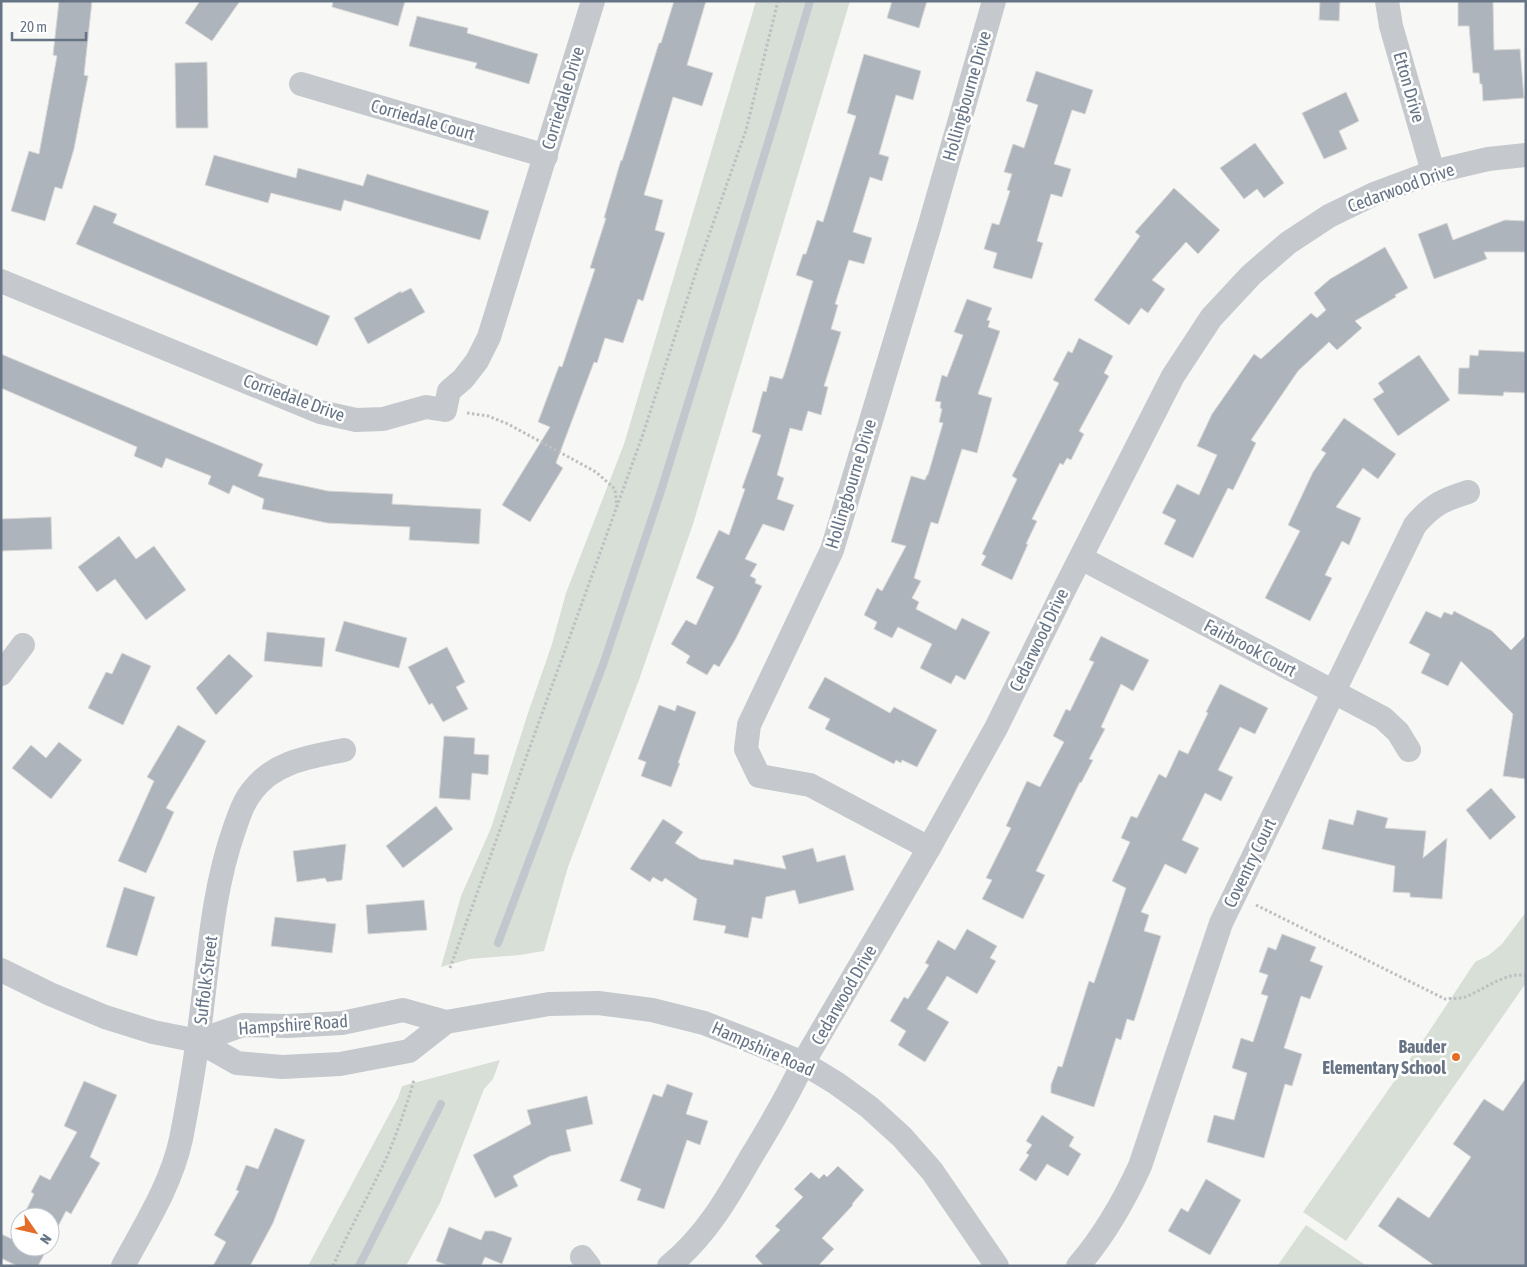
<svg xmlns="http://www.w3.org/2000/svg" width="1527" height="1267" font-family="'Asap Condensed',sans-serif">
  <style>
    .green { fill: #d8dfd6 }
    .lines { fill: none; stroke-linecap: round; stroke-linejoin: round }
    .stream { stroke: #c0c8ce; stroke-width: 8 }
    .building { fill: #aeb4bb; stroke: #d9d9d7 }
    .path { stroke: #bdbfc2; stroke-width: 3; stroke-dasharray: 2.5 2.5; stroke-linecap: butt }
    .street { stroke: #c5c8cc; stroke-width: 24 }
    .poi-dot { fill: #e46d29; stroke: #fff; stroke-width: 2 }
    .labels { text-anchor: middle; stroke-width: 5; stroke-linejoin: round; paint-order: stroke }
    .street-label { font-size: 18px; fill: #677486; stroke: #fff }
    .poi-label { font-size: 18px; font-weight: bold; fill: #677486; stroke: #fff; text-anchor: end }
  </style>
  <rect width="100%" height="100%" fill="#f7f8f5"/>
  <g class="green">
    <polygon points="756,1 850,1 693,524 639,680 568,867 544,951 519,955 470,959 441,967 461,896 491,828 529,710 552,644 566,593 624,444"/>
    <polygon points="1526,912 1526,983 1346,1241 1303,1212 1428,1033 1475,962 1489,955 1502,944"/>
    <polygon points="500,1060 493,1079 484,1089 440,1203 406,1266 308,1266 398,1098 402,1086"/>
    <polygon points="1306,1225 1367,1266 1278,1265"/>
  </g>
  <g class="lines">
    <g class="stream">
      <polyline points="498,943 604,662 660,494 774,123 810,1"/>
      <polyline points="359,1266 441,1104"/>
    </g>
  </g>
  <g class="building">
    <polygon points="59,1 92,1 84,75 88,76 74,149 62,189 55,187 45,221 11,211 29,151 39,154 57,56 53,55"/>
    <polygon points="200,1 240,1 212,41 185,23"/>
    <polygon points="333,1 405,1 398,26 332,7"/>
    <polygon points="674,1 706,1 687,65 713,73 702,106 673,97 644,195 663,200 655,230 665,233 643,301 638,299 623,343 605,338 597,363 594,362 556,463 563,468 530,522 502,505 550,427 538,422 559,366 562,367 595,269 590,268 606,218 604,218 621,160 622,161 659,43 661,43"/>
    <polygon points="892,1 927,1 919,28 887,18"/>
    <polygon points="1320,1 1340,1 1339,21 1319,20"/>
    <polygon points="1458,1 1493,1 1494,50 1520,49 1524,98 1483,101 1482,84 1480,84 1479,73 1473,73 1469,26 1458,26"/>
    <polygon points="417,16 468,28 467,33 538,54 529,84 475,68 477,63 409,46"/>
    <polygon points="864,54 921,71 913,100 896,95 879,154 889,157 882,181 870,177 853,232 872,238 864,264 849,260 835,304 838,305 831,329 841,332 824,386 828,387 821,415 808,411 802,431 790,428 777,475 784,478 777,499 794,505 784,531 763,524 745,559 757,564 750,576 756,579 755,583 762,586 735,640 719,667 714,664 707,675 686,663 690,656 671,644 686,620 696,625 714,587 696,578 719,530 729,535 745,489 742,488 761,435 752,432 763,391 766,392 770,376 782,379 784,375 813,281 796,275 803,254 806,254 817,220 823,222 856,116 847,113"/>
    <polygon points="207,62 208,128 176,128 175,63"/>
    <polygon points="1036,71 1093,90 1085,114 1072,110 1054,164 1071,169 1062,197 1051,194 1037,241 1043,243 1032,279 993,268 997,253 984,249 992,223 999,225 1010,191 1007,190 1012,174 1004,172 1013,144 1024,148 1038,105 1026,101"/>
    <polygon points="1346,92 1359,121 1339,131 1347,149 1324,159 1302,113"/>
    <polygon points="1255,143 1284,183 1264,198 1257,189 1244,199 1220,168"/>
    <polygon points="214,155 296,178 298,168 363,186 367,174 489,211 480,240 344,200 341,211 271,193 268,203 205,185"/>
    <polygon points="1174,188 1220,230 1198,254 1186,242 1152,280 1165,289 1148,313 1141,308 1129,325 1094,300 1140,236 1135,232"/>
    <polygon points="94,205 117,214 113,223 330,316 317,346 76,244"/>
    <polygon points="1505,220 1526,221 1526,252 1484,252 1487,259 1434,279 1418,234 1447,223 1453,240"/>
    <polygon points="1385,247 1408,288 1395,295 1396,297 1355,321 1362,328 1337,350 1329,342 1298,371 1251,440 1256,443 1233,490 1228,488 1193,558 1164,544 1176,520 1162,513 1177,484 1199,495 1217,455 1197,446 1212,414 1254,354 1261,359 1311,313 1317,318 1326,310 1314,293 1330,279"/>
    <polygon points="411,288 425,312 368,344 354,318 401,291 401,293"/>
    <polygon points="967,299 992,308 987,320 990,321 988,327 1000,331 978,394 992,398 977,453 962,449 938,524 931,522 914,578 921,581 912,598 919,602 916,609 956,630 962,618 990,632 965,680 956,675 951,684 920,668 932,644 898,627 892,638 874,629 877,622 864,615 877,588 882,591 906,546 891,542 911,476 925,480 927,475 928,475 943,423 939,422 942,409 940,408 941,402 935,401 942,375 947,377 963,335 954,332"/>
    <polygon points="1079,338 1113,356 1104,373 1109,376 1079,431 1084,434 1071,460 1067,458 1063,465 1060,463 1032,519 1037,521 1026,544 1028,544 1012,580 981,565 986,556 982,554 1017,479 1012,476 1059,383 1053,380 1068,351 1072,353"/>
    <polygon points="1479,350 1526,352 1526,393 1504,392 1503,396 1458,394 1459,368 1469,368 1470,355 1478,356"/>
    <polygon points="1,354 263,464 258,476 328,491 393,494 392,504 481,509 479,544 409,540 410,527 327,523 262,509 264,499 233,485 229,494 208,484 211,476 166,458 162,468 134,456 137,447 1,388"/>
    <polygon points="1419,355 1450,400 1398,436 1373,399 1384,392 1378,383"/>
    <polygon points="1344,418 1396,454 1378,479 1363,468 1336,507 1361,518 1349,545 1342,541 1325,575 1332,578 1310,621 1265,598 1300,531 1288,525 1313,472 1326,453 1321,450"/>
    <polygon points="51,517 52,549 1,551 1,519"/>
    <polygon points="119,536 136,559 154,546 186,590 146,620 115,579 97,592 78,567"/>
    <polygon points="1426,611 1441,618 1444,612 1452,615 1454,611 1492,631 1511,650 1526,635 1526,779 1503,776 1513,714 1461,661 1448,686 1421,673 1430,654 1409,643"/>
    <polygon points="344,621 407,638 399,668 335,651"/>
    <polygon points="267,632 325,638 322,667 264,661"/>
    <polygon points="1101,636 1149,660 1133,691 1121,684 1101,727 1105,729 1089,759 1093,760 1081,783 1080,782 1036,871 1045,875 1023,919 982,899 992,880 986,878 1011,828 1006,826 1027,781 1040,787 1064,742 1053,736 1066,709 1070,711 1094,662 1089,660"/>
    <polygon points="447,647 465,682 456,687 468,709 443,722 432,703 429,705 408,667"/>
    <polygon points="122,653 151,666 123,725 88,708 106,672 112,674"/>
    <polygon points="229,654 253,676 216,715 196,688"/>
    <polygon points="825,677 890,713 894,707 937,730 917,767 902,760 901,763 896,760 894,764 825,729 830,719 808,708"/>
    <polygon points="1220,684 1268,708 1255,734 1240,727 1218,770 1233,777 1221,801 1205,793 1182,840 1199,848 1186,874 1165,864 1141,912 1149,915 1144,931 1161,936 1134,1021 1127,1019 1121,1040 1116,1038 1094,1107 1051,1093 1051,1085 1058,1066 1062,1067 1089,981 1094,983 1126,888 1112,881 1130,842 1121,838 1131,816 1137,818 1159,774 1166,778 1179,750 1188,754 1208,713 1206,712"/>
    <polygon points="659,705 675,711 677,705 696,712 678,763 680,763 671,787 641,776 646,762 638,759"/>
    <polygon points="178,725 206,741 166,808 174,812 146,873 118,861 154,781 147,777"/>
    <polygon points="444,736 475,738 474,754 489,755 488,775 472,773 470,800 439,798"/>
    <polygon points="59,742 82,760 51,799 12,768 31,745 46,758"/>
    <polygon points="1491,788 1516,817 1490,840 1466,810"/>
    <polygon points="436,806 453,829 403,868 386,846"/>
    <polygon points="1357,810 1388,818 1385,828 1426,831 1423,858 1447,838 1442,899 1410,897 1410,893 1393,892 1395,866 1322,849 1329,819 1353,825"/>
    <polygon points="663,819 683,832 675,843 700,859 733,865 734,859 786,869 782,856 813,848 817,862 845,855 854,890 799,904 795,890 766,897 762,919 752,917 748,938 724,933 726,926 693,920 697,899 665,878 662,882 653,877 650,882 630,869"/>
    <polygon points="346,844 342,880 327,882 325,878 297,882 293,851"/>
    <polygon points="124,887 155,897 137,956 106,947"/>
    <polygon points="424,900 427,930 368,934 366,905"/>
    <polygon points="275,917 336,924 332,953 271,946"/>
    <polygon points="967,929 997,946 990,958 996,961 977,994 947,976 927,1009 949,1022 925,1062 898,1045 906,1031 890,1021 904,997 908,999 929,965 925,963 938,940 955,950"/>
    <polygon points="1282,934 1316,947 1310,961 1323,966 1310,999 1301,996 1284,1048 1302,1054 1292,1086 1285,1084 1264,1158 1207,1142 1214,1115 1234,1120 1247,1073 1232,1068 1241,1038 1253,1042 1268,996 1261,994 1268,975 1259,972 1268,947 1276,950"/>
    <polygon points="1526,1078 1526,1266 1435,1266 1378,1226 1398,1197 1429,1218 1471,1157 1453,1144 1484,1099 1503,1111"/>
    <polygon points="84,1081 117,1095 90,1157 100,1163 71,1214 66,1211 50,1242 50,1217 23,1217 34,1194 31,1192 40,1175 50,1180 77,1132 64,1126"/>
    <polygon points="667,1084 693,1093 686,1114 708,1121 700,1145 687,1140 664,1209 637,1200 641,1189 620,1181 653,1094 662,1097"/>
    <polygon points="587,1096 593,1124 566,1130 571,1151 550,1156 513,1176 518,1186 495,1198 473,1155 531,1124 527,1110"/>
    <polygon points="1042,1115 1074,1137 1069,1146 1081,1154 1068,1176 1047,1164 1036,1181 1019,1170 1029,1155 1026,1153 1032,1145 1026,1141"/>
    <polygon points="275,1128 305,1140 273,1223 250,1266 213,1266 226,1242 214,1235 239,1191 236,1190 246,1165 258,1169"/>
    <polygon points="838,1166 864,1190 852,1204 853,1205 822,1238 834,1249 818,1266 764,1266 755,1256 780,1230 775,1226 803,1197 794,1189 811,1172 819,1179 824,1174 827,1177"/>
    <polygon points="1206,1179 1241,1200 1210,1255 1168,1231 1181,1208 1188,1212"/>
    <polygon points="20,1223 20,1247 48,1247 38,1266 17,1266 1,1258 1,1234 12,1239"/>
    <polygon points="449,1227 481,1240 485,1231 493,1231 512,1238 502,1264 485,1257 481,1266 449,1266 436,1261"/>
  </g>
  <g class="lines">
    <g class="path">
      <polyline points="467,413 488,416 508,424 596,472 615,489 617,507"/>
      <path d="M1256 905 1445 999C1451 998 1459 999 1465 997 1482 991 1508 970 1526 976"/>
      <polyline points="450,968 642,437 698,266 746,130 778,1"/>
      <path d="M333 1266C349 1230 369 1195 386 1159 397 1133 406 1107 414 1080"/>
    </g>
    <g class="street">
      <polyline points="1387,1 1391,26 1433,172"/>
      <polyline points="301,84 546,156"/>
      <polyline points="1,281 320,412 356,420 383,419 426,407 445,410 449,391 463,379 477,361 489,337 593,1"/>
      <polyline points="1081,558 1383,718 1398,732 1409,750"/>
      <polyline points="1,674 23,645"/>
      <polyline points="929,848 810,785 759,776 746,749 749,725 832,550 929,228 994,1"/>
      <polyline points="1,970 50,994 105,1017 153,1032 198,1041 237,1063 282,1067 340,1064 409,1051 446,1022"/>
      <polyline points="198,1041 243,1025 287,1026 342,1023 403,1010 446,1022 549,1004 598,1003 652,1010 704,1023 758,1044 803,1063 836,1083 869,1107 902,1137 932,1171 997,1266"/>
      <polyline points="582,1257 589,1266"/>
      <path d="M123 1266C145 1225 171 1185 181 1139 189 1098 196 1057 201 1016 209 954 213 890 234 830 239 816 243 802 253 790 275 761 311 757 344 750"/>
      <path d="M669 1266C706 1236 728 1197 751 1157 770 1126 788 1096 803 1063L929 848 996 728 1066 586 1173 376 1211 318 1251 275 1288 243 1329 216 1374 194 1433 172 1488 159 1526 155"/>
      <path d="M1078 1266C1104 1236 1123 1203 1140 1166L1221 923 1415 525C1433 504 1443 500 1468 492"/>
    </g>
  </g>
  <circle class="poi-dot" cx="1456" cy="1057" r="5"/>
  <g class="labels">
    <g class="street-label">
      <text transform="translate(1409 87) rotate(74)" y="6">Etton Drive</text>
      <text transform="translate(967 96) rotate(-74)" y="6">Hollingbourne Drive</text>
      <text transform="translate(563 98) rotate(-73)" y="6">Corriedale Drive</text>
      <text transform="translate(423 120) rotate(16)" y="6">Corriedale Court</text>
      <text transform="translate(1401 188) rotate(-20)" y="6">Cedarwood Drive</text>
      <text transform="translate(294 398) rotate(20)" y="6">Corriedale Drive</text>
      <text transform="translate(851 484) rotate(-73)" y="6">Hollingbourne Drive</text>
      <text transform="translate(1039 640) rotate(-64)" y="6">Cedarwood Drive</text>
      <text transform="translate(1250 648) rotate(28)" y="6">Fairbrook Court</text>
      <text transform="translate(1250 863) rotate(-64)" y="6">Coventry Court</text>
      <text transform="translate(206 980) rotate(-83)" y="6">Suffolk Street</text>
      <text transform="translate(844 995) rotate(-60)" y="6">Cedarwood Drive</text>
      <text transform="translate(293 1025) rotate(-4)" y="6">Hampshire Road</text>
      <text transform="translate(763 1049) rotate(24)" y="6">Hampshire Road</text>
    </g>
    <g class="poi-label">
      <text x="1446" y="1053">Bauder<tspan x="1446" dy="21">Elementary School</tspan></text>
    </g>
  </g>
  <rect width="1527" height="1267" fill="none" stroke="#677486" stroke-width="5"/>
  <g transform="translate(35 1232) rotate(124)"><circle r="24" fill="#ffffff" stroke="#c2c7cf"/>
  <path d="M0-4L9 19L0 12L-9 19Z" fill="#e46d29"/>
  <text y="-8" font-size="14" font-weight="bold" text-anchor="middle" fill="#677486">N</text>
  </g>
  <path d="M12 32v8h74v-8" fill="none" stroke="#677486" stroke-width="2.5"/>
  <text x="20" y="32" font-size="15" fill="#677486" stroke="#ffffff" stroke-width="4" paint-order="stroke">20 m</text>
</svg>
